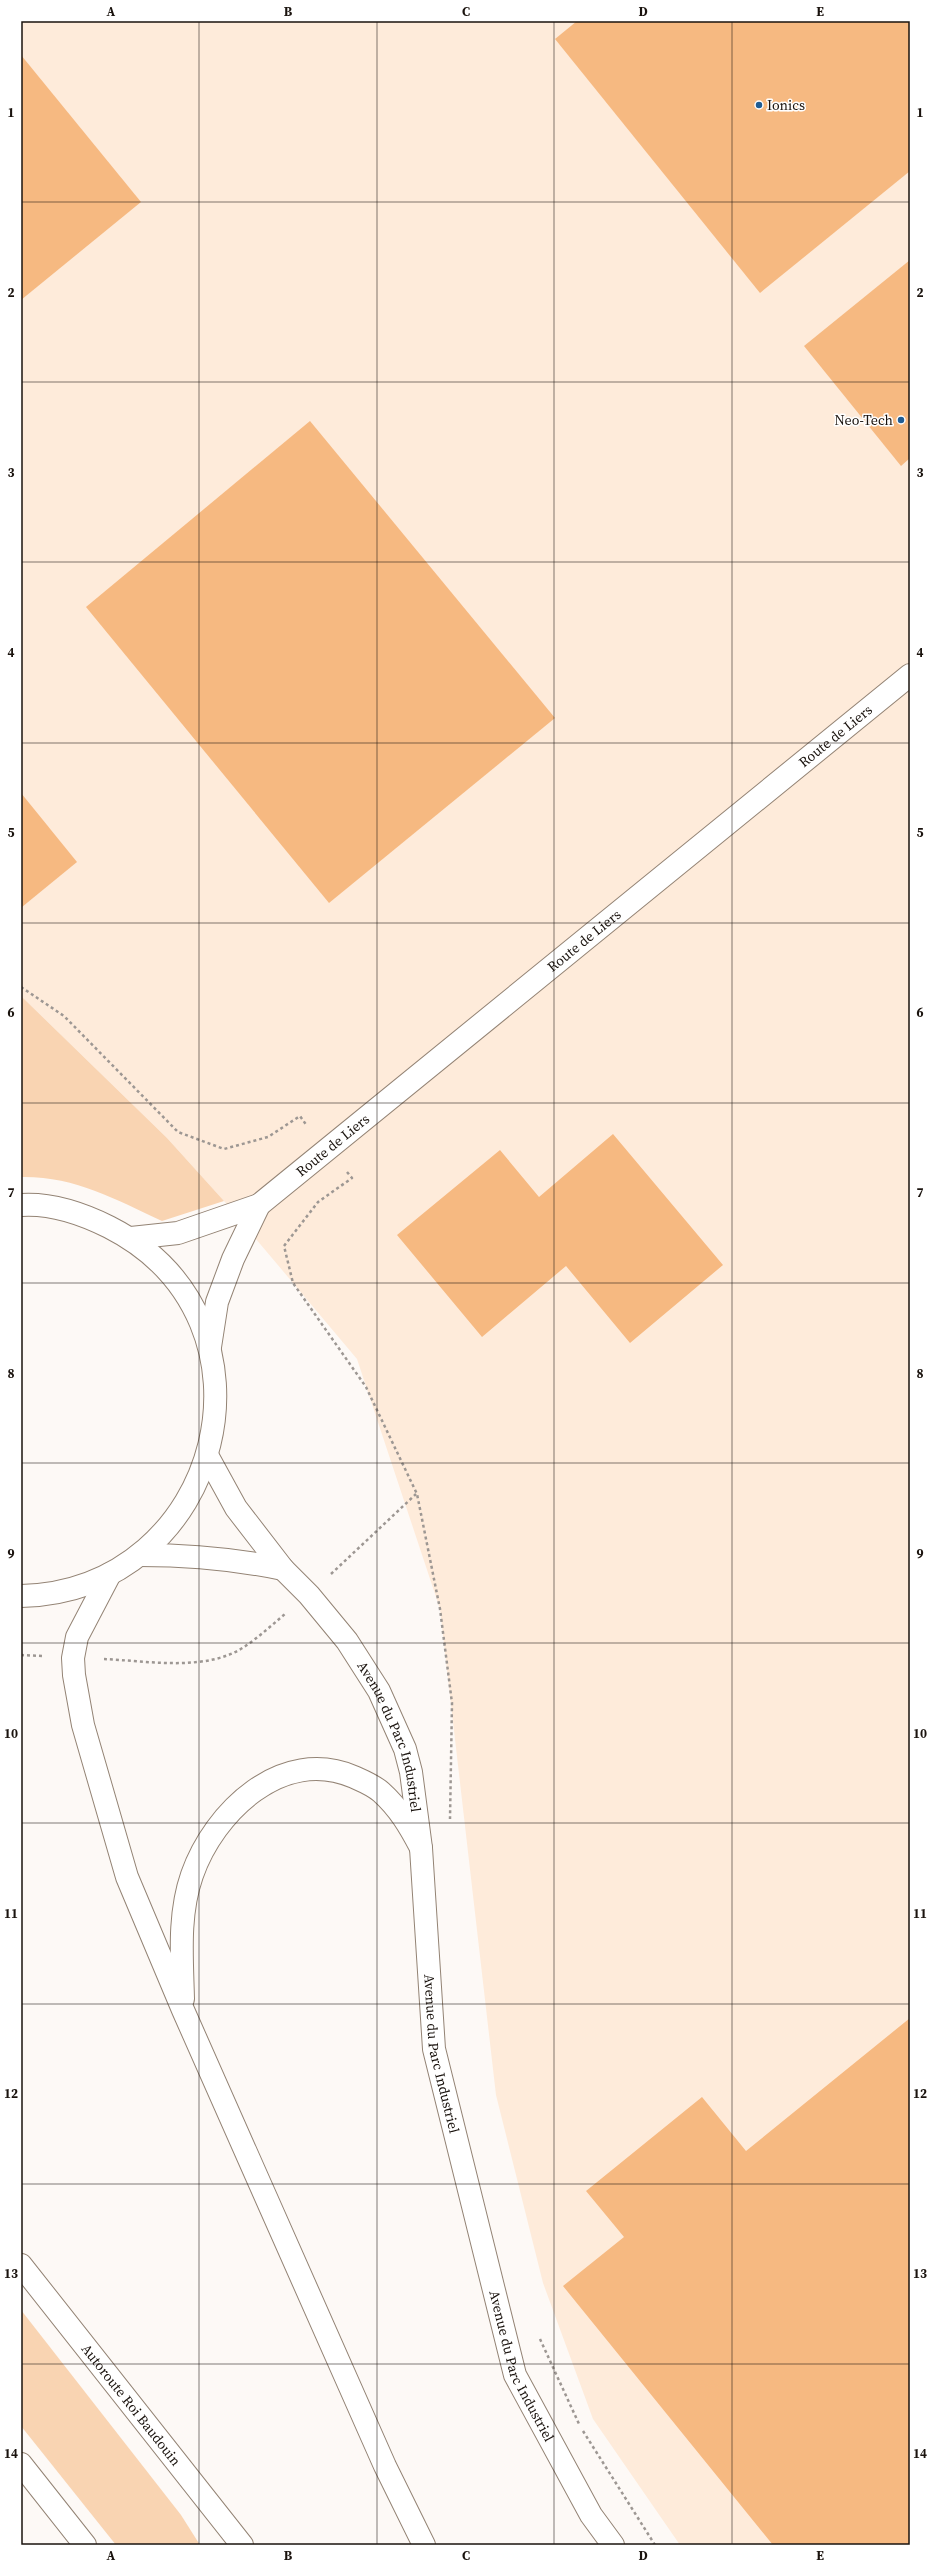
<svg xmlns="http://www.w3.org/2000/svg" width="931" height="2566" font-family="'Source Serif 4',serif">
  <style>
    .built { fill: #feebda }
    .green { fill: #f9d4b2 }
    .building { fill: #f6b981 }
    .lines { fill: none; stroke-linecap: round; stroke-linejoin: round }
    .minor-casing { stroke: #938374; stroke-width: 24 }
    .highway-casing { stroke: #938374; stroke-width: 24 }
    .path { stroke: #9d9793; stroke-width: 2.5; stroke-dasharray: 3 3; stroke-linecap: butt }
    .minor { stroke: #fff; stroke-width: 22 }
    .highway { stroke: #fff; stroke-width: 22 }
    .grid { fill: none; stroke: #1a130e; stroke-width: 1; stroke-opacity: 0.55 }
    .poi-dot { fill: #205c93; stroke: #fff; stroke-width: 1.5 }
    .labels { text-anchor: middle; stroke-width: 3; stroke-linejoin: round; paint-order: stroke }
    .poi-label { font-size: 14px; fill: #1a130e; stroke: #fff; text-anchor: start }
    .street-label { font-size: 14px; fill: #1a130e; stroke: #fff }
    .neatline { fill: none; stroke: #1a130e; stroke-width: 1.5 }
    .grid-label { font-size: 13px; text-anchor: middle; font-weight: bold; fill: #1a130e }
  </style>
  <rect width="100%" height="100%" fill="#fdf9f6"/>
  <polygon class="built" points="21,21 910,21 910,2545 680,2545 593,2419 543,2283 496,2095 440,1609 357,1359 224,1201 167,1138 21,996"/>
  <g class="green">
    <path d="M21 996 167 1138 224 1201 162 1221C115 1199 74 1176 21 1177Z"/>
    <polygon points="21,2310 181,2515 200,2545 116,2545 21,2426"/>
  </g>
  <g class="building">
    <polygon points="577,21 910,21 910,171 760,293 555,39"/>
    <polygon points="21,55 141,202 21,300"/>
    <polygon points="910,260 910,458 901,466 804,346"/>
    <polygon points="310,421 555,718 329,903 86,607"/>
    <polygon points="21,793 77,862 22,907 21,906"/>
    <polygon points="613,1134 723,1265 630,1343 566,1266 482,1337 397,1235 500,1150 539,1197"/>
    <polygon points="910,2018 910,2545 773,2545 563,2286 624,2237 586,2191 702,2097 746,2151"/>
  </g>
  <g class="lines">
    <g class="minor-casing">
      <g id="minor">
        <path d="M21 1205C51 1203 83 1214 109 1227 292 1320 223 1591 21 1596"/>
        <path id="s1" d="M131 1238 178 1233 259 1205 910 675"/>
        <polyline points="210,1347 217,1302 233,1259 259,1205"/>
        <path id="s2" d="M208 1457 236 1508 283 1569 309 1595 347 1641 379 1691 405 1749 411 1772 421 1848 434 2049 515 2375 591 2515 613 2545"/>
        <path d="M140 1555C189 1555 235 1559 283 1569"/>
      </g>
    </g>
    <g class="highway-casing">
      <g id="highway">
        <polyline points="110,1574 77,1637 73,1658 74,1675 83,1725 127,1877 183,2010 385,2466 424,2545"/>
        <path d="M183 1999C182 1958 178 1915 192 1875 214 1812 282 1746 354 1777 363 1781 373 1785 381 1792 399 1808 410 1827 421 1848"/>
        <path id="s3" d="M21 2265 242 2545"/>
        <polyline points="21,2464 85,2545"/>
      </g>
    </g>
    <g class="path">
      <polyline points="21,987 64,1016 178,1132 224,1149 268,1137 300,1116 307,1126"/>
      <polyline points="347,1172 352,1178 318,1202 284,1246 293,1283 366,1387 417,1494 440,1609 452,1703 450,1819"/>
      <polyline points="331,1574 416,1494"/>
      <polyline points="21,1655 43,1656"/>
      <path d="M104 1659C148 1661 206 1672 244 1647 259 1637 272 1625 285 1614"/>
      <polyline points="540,2339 579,2424"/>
      <polyline points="583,2431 655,2545"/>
    </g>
    <use href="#minor" class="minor"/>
    <use href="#highway" class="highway"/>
  </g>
  <path class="grid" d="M199 21V2545M377 21V2545M554 21V2545M732 21V2545M21 202H910M21 382H910M21 562H910M21 743H910M21 923H910M21 1103H910M21 1283H910M21 1463H910M21 1643H910M21 1823H910M21 2004H910M21 2184H910M21 2364H910"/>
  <g class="poi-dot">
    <circle cx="759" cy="105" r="4"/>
    <circle cx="901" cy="420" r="4"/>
  </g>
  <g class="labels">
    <g class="poi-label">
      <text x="767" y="110">Ionics</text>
      <text x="893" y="425" text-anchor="end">Neo-Tech</text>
    </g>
    <g class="street-label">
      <text dy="5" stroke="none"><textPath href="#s1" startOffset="876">Route de Liers</textPath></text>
      <text dy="5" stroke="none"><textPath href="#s1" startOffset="552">Route de Liers</textPath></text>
      <text dy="5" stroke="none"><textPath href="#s1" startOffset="228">Route de Liers</textPath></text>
      <text dy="5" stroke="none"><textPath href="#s2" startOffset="338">Avenue du Parc Industriel</textPath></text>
      <text dy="5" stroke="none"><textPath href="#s2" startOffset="662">Avenue du Parc Industriel</textPath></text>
      <text dy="5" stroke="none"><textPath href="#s2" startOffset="986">Avenue du Parc Industriel</textPath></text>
      <text dy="5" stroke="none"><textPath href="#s3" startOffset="178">Autoroute Roi Baudouin</textPath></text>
    </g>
  </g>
  <rect width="931" height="2566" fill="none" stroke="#ffffff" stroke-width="44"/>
  <rect x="22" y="22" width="887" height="2522" class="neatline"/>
  <g class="grid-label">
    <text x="111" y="16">A</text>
    <text x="288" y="16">B</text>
    <text x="466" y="16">C</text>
    <text x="643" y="16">D</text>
    <text x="820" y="16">E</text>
    <text x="11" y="117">1</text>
    <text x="920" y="117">1</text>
    <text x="11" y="297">2</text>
    <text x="920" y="297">2</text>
    <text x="11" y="477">3</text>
    <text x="920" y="477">3</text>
    <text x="11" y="657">4</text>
    <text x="920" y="657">4</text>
    <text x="11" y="837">5</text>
    <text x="920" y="837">5</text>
    <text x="11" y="1017">6</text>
    <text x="920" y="1017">6</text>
    <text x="11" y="1197">7</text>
    <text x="920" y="1197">7</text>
    <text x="11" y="1378">8</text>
    <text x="920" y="1378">8</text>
    <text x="11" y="1558">9</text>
    <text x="920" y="1558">9</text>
    <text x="11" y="1738">10</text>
    <text x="920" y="1738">10</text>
    <text x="11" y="1918">11</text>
    <text x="920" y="1918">11</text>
    <text x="11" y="2098">12</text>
    <text x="920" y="2098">12</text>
    <text x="11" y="2278">13</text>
    <text x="920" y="2278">13</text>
    <text x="11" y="2458">14</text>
    <text x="920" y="2458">14</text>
    <text x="111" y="2560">A</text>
    <text x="288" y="2560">B</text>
    <text x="466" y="2560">C</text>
    <text x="643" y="2560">D</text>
    <text x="820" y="2560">E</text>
  </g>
</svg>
